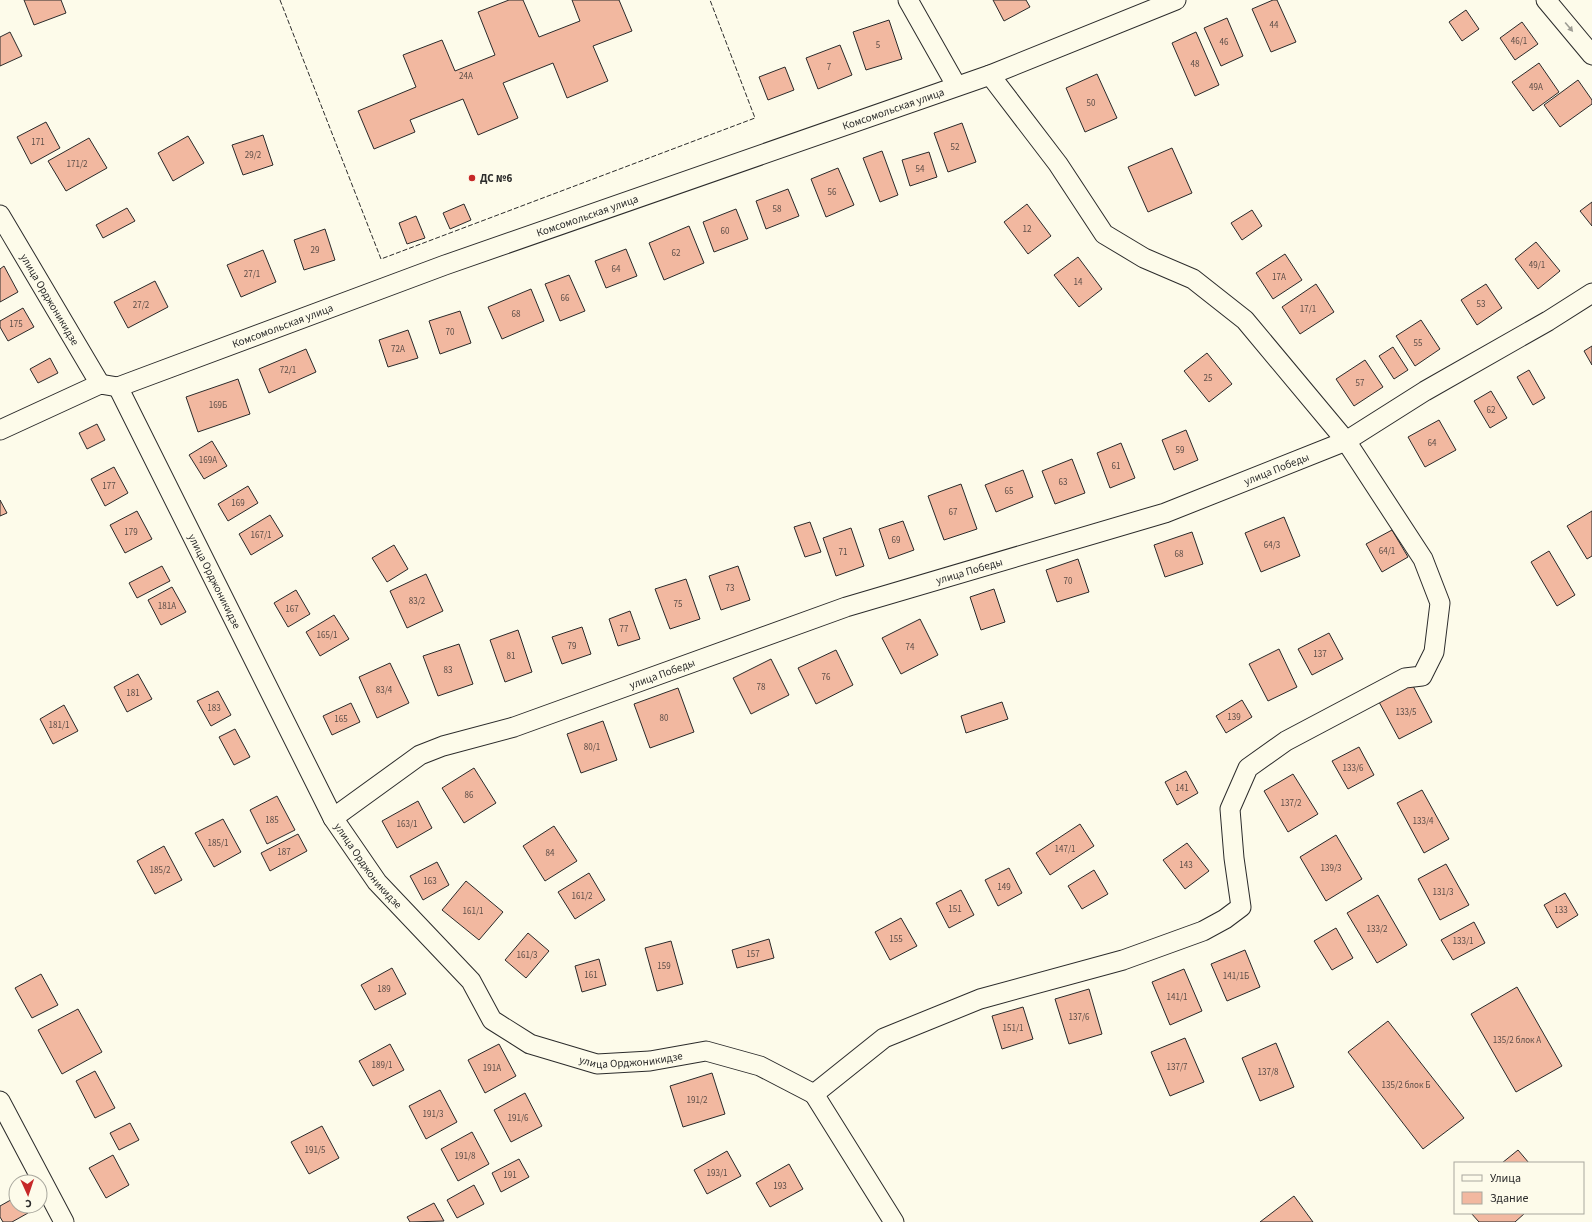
<svg xmlns="http://www.w3.org/2000/svg" width="1592" height="1222" font-family="'Source Sans 3',sans-serif">
  <style>
    .building { fill: #f2b8a0; stroke: #2b2b2b }
    .lines { fill: none; stroke-linecap: round; stroke-linejoin: round }
    .minor-casing { stroke: #2b2b2b; stroke-width: 21 }
    .minor { stroke: #fdfbea; stroke-width: 19 }
    .fence { stroke: #2b2b2b; stroke-width: 1; stroke-dasharray: 5 2; stroke-linecap: butt }
    .oneway { fill: #9e9d94 }
    .poi-dot { fill: #c62828; stroke: #fdfbea; stroke-width: 1.5 }
    .labels { text-anchor: middle; stroke-width: 3; stroke-linejoin: round; paint-order: stroke }
    .number-label { font-size: 9px; fill: #5d4e48 }
    .street-label { font-size: 11px; fill: #2b2b2b; stroke: #fdfbea }
    .poi-label { font-size: 11px; font-weight: bold; fill: #2b2b2b; stroke: #fdfbea; text-anchor: start }
  </style>
  <rect width="100%" height="100%" fill="#fdfbea"/>
  <g class="building">
    <polygon points="24,0 61,0 66,13 34,25"/>
    <polygon points="509,0 523,0 539,37 580,21 572,0 619,0 632,31 593,46 608,81 567,98 553,63 503,83 518,118 478,135 463,99 410,120 415,132 374,149 358,111 416,87 403,55 442,40 455,71 495,55 478,12"/>
    <polygon points="993,0 1026,0 1030,7 1004,21"/>
    <polygon points="1273,0 1277,0 1296,42 1271,52 1252,9"/>
    <polygon points="1466,10 1479,29 1462,41 1449,22"/>
    <polygon points="1227,18 1243,56 1221,66 1204,28"/>
    <polygon points="889,20 902,59 866,70 853,32"/>
    <polygon points="1522,22 1538,44 1515,60 1500,38"/>
    <polygon points="10,32 22,56 0,66 0,37"/>
    <polygon points="1196,32 1219,85 1195,96 1172,43"/>
    <polygon points="840,45 852,75 818,89 806,58"/>
    <polygon points="1539,63 1559,92 1533,111 1512,82"/>
    <polygon points="785,67 794,90 768,100 759,77"/>
    <polygon points="1097,74 1117,118 1085,132 1066,88"/>
    <polygon points="1578,80 1592,100 1592,104 1560,127 1544,105"/>
    <polygon points="46,122 60,148 31,164 17,137"/>
    <polygon points="962,123 976,162 948,172 934,133"/>
    <polygon points="263,135 273,165 243,175 232,145"/>
    <polygon points="188,136 204,163 173,181 158,153"/>
    <polygon points="89,138 107,168 66,191 48,161"/>
    <polygon points="1172,148 1192,193 1148,212 1128,167"/>
    <polygon points="882,151 898,195 880,202 863,158"/>
    <polygon points="929,152 937,177 910,186 902,160"/>
    <polygon points="838,168 854,205 826,217 811,179"/>
    <polygon points="788,189 799,216 766,229 756,201"/>
    <polygon points="1592,202 1592,226 1580,211"/>
    <polygon points="464,204 471,220 450,229 443,213"/>
    <polygon points="1027,204 1051,236 1028,254 1004,222"/>
    <polygon points="127,208 135,221 103,238 96,225"/>
    <polygon points="736,209 748,239 714,252 703,222"/>
    <polygon points="1252,210 1262,226 1242,240 1231,223"/>
    <polygon points="416,216 425,238 407,244 399,223"/>
    <polygon points="689,226 704,263 664,280 649,243"/>
    <polygon points="325,229 335,260 304,270 294,240"/>
    <polygon points="1536,242 1560,271 1538,289 1515,259"/>
    <polygon points="626,249 637,276 606,288 595,261"/>
    <polygon points="263,250 276,282 241,297 227,265"/>
    <polygon points="1285,254 1302,280 1273,299 1256,273"/>
    <polygon points="1078,257 1102,289 1079,307 1054,275"/>
    <polygon points="4,266 18,292 0,302 0,269"/>
    <polygon points="569,275 585,311 560,321 545,284"/>
    <polygon points="155,281 168,307 128,328 114,302"/>
    <polygon points="1316,284 1334,312 1300,334 1282,307"/>
    <polygon points="1486,284 1502,308 1477,325 1461,300"/>
    <polygon points="531,289 544,321 502,339 488,307"/>
    <polygon points="23,308 34,327 8,341 0,327 0,321"/>
    <polygon points="460,311 471,343 440,354 429,321"/>
    <polygon points="1421,320 1440,349 1415,366 1396,336"/>
    <polygon points="408,330 418,358 388,367 379,340"/>
    <polygon points="1592,346 1592,365 1584,351"/>
    <polygon points="1393,347 1408,370 1394,379 1379,356"/>
    <polygon points="306,349 316,372 269,393 259,369"/>
    <polygon points="1207,353 1232,384 1209,402 1184,371"/>
    <polygon points="50,358 58,373 38,383 30,369"/>
    <polygon points="1365,360 1383,387 1354,406 1336,379"/>
    <polygon points="1529,370 1545,398 1533,405 1517,377"/>
    <polygon points="238,379 250,414 198,432 186,397"/>
    <polygon points="1491,391 1507,418 1490,428 1474,401"/>
    <polygon points="1439,420 1456,450 1425,467 1408,437"/>
    <polygon points="97,424 105,440 87,449 79,433"/>
    <polygon points="1186,430 1198,460 1174,470 1162,440"/>
    <polygon points="212,441 227,466 204,479 189,455"/>
    <polygon points="1121,443 1135,478 1110,488 1097,453"/>
    <polygon points="1072,459 1085,493 1055,504 1042,471"/>
    <polygon points="114,467 128,493 105,506 91,479"/>
    <polygon points="1023,470 1033,497 996,512 985,485"/>
    <polygon points="961,484 977,529 944,540 928,496"/>
    <polygon points="248,486 258,503 228,521 218,504"/>
    <polygon points="0,500 7,513 0,516"/>
    <polygon points="137,511 152,539 125,553 110,525"/>
    <polygon points="1592,511 1592,556 1587,559 1567,526"/>
    <polygon points="270,515 283,536 251,555 239,534"/>
    <polygon points="1284,517 1300,556 1261,572 1245,533"/>
    <polygon points="903,521 914,550 889,559 879,529"/>
    <polygon points="810,522 821,552 805,557 794,527"/>
    <polygon points="851,528 864,566 836,576 823,538"/>
    <polygon points="1392,530 1408,557 1382,572 1366,544"/>
    <polygon points="1192,532 1203,564 1165,577 1154,545"/>
    <polygon points="394,545 408,569 387,582 372,558"/>
    <polygon points="1549,551 1575,595 1557,606 1531,562"/>
    <polygon points="1078,559 1089,592 1057,602 1046,570"/>
    <polygon points="162,566 170,581 137,598 129,583"/>
    <polygon points="738,566 750,600 721,610 709,576"/>
    <polygon points="426,574 443,611 407,628 390,591"/>
    <polygon points="686,579 700,619 670,629 655,589"/>
    <polygon points="172,587 186,612 161,625 148,600"/>
    <polygon points="994,589 1005,622 981,630 970,597"/>
    <polygon points="296,590 310,614 288,627 274,603"/>
    <polygon points="630,611 640,639 618,646 609,619"/>
    <polygon points="334,615 349,639 320,656 306,632"/>
    <polygon points="920,619 938,655 901,674 882,638"/>
    <polygon points="582,627 591,654 562,664 552,637"/>
    <polygon points="518,630 532,672 505,682 490,640"/>
    <polygon points="1329,633 1343,659 1312,675 1298,649"/>
    <polygon points="459,644 473,684 438,696 423,656"/>
    <polygon points="1279,649 1297,687 1268,701 1249,664"/>
    <polygon points="836,650 853,685 816,704 798,668"/>
    <polygon points="771,659 789,695 751,714 733,678"/>
    <polygon points="390,663 409,703 377,718 359,677"/>
    <polygon points="138,674 152,699 127,712 114,687"/>
    <polygon points="1412,684 1432,722 1399,739 1379,702"/>
    <polygon points="678,688 694,732 650,748 634,704"/>
    <polygon points="218,691 231,715 211,726 197,701"/>
    <polygon points="1242,700 1252,717 1226,733 1216,716"/>
    <polygon points="1002,702 1008,719 966,733 961,716"/>
    <polygon points="351,703 360,722 332,735 323,716"/>
    <polygon points="64,705 78,731 53,744 40,719"/>
    <polygon points="603,721 617,760 581,773 567,734"/>
    <polygon points="235,729 250,757 234,765 219,737"/>
    <polygon points="1359,747 1374,775 1348,789 1332,761"/>
    <polygon points="474,768 496,803 464,823 442,788"/>
    <polygon points="1186,771 1198,793 1177,805 1165,782"/>
    <polygon points="1293,774 1318,814 1288,832 1264,791"/>
    <polygon points="1422,790 1449,839 1424,853 1397,803"/>
    <polygon points="277,796 295,830 267,844 250,810"/>
    <polygon points="418,801 432,828 397,848 382,821"/>
    <polygon points="223,819 241,852 214,867 195,833"/>
    <polygon points="1080,824 1094,846 1050,875 1036,853"/>
    <polygon points="554,826 577,861 545,881 523,846"/>
    <polygon points="298,834 307,851 270,871 261,853"/>
    <polygon points="1336,835 1362,879 1326,901 1300,857"/>
    <polygon points="1187,843 1209,871 1185,889 1163,860"/>
    <polygon points="164,846 182,880 155,894 137,861"/>
    <polygon points="437,862 449,885 423,900 410,876"/>
    <polygon points="1446,864 1469,905 1440,920 1418,879"/>
    <polygon points="1009,868 1022,893 998,906 985,880"/>
    <polygon points="1094,870 1108,894 1082,909 1068,886"/>
    <polygon points="589,873 605,900 575,919 558,892"/>
    <polygon points="466,881 503,912 479,940 442,910"/>
    <polygon points="961,890 974,915 949,928 936,903"/>
    <polygon points="1565,893 1578,915 1557,928 1544,905"/>
    <polygon points="1378,895 1407,945 1377,963 1347,913"/>
    <polygon points="901,918 917,946 890,960 875,932"/>
    <polygon points="1474,922 1485,943 1453,960 1441,940"/>
    <polygon points="1336,928 1353,958 1332,970 1314,941"/>
    <polygon points="528,933 549,951 526,978 505,960"/>
    <polygon points="769,939 774,958 737,968 732,950"/>
    <polygon points="671,941 683,984 657,991 645,948"/>
    <polygon points="1245,950 1260,987 1227,1001 1211,964"/>
    <polygon points="599,959 606,985 582,992 575,966"/>
    <polygon points="392,968 406,994 375,1010 361,985"/>
    <polygon points="1184,969 1202,1011 1170,1025 1152,982"/>
    <polygon points="41,974 58,1005 32,1018 15,988"/>
    <polygon points="1517,987 1562,1066 1516,1092 1471,1014"/>
    <polygon points="1089,989 1102,1034 1069,1044 1055,999"/>
    <polygon points="1023,1007 1033,1039 1002,1049 992,1016"/>
    <polygon points="78,1009 102,1052 62,1074 38,1030"/>
    <polygon points="1388,1021 1464,1118 1423,1149 1348,1052"/>
    <polygon points="1185,1038 1204,1082 1170,1096 1151,1052"/>
    <polygon points="1276,1043 1294,1087 1260,1101 1242,1058"/>
    <polygon points="390,1044 404,1070 373,1086 359,1061"/>
    <polygon points="499,1044 516,1076 485,1093 468,1060"/>
    <polygon points="95,1071 115,1108 95,1118 76,1081"/>
    <polygon points="712,1073 725,1114 683,1127 670,1086"/>
    <polygon points="440,1090 457,1122 426,1139 409,1106"/>
    <polygon points="525,1093 542,1126 511,1142 494,1110"/>
    <polygon points="130,1123 139,1140 119,1150 110,1133"/>
    <polygon points="322,1126 339,1158 309,1174 291,1142"/>
    <polygon points="472,1132 489,1164 458,1181 441,1149"/>
    <polygon points="1518,1150 1529,1163 1502,1163"/>
    <polygon points="727,1151 741,1176 707,1194 694,1170"/>
    <polygon points="113,1155 129,1185 106,1198 89,1168"/>
    <polygon points="519,1159 529,1177 501,1192 492,1173"/>
    <polygon points="789,1164 803,1189 770,1207 756,1183"/>
    <polygon points="474,1185 484,1204 457,1218 447,1200"/>
    <polygon points="1294,1196 1313,1222 1260,1222"/>
    <polygon points="16,1197 16,1206 24,1206 28,1213 12,1222 3,1222 0,1217 0,1206"/>
    <polygon points="434,1203 444,1221 410,1222 407,1217"/>
    <polygon points="1471,1213 1525,1213 1515,1222 1479,1222"/>
  </g>
  <g class="lines">
    <g class="minor-casing">
      <g id="minor">
        <polyline points="908,0 956,85"/>
        <polyline points="1546,0 1592,55"/>
        <path id="s1" d="M0 215 100 384"/>
        <path id="s2" d="M118 387 333 818 377 882 471 981 492 1020 530 1044 597 1064 650 1061 706 1051 760 1066 814 1094"/>
        <path id="s3" d="M0 430 100 384 118 387 445 265 990 75 1176 0"/>
        <path id="s4" d="M333 818 420 755 443 746 514 727 846 607 1165 513 1346 441 1425 391 1548 321 1592 293"/>
        <polyline points="814,1094 884,1038 980,999 1123,960 1203,931 1225,919 1241,907 1234,858 1230,809 1248,768 1286,741 1405,678 1422,676 1434,652 1440,603 1423,559 1346,441 1245,320 1193,279 1144,258 1104,234 1058,164 990,75"/>
        <polyline points="814,1094 894,1222"/>
        <polyline points="0,1101 64,1222"/>
      </g>
    </g>
    <use href="#minor" class="minor"/>
    <polyline class="fence" points="280,0 381,259 755,118 710,0"/>
  </g>
  <defs><path id="oneway-solid" d="M-6-.8H1V-3.2L6.5 0L1 3.2V.8H-6Z"/></defs>
  <use class="oneway" href="#oneway-solid" transform="translate(1569 27) rotate(50)"/>
  <circle class="poi-dot" cx="472" cy="178" r="4"/>
  <g class="labels">
    <g class="number-label">
      <text x="1274" y="28">44</text>
      <text x="1519" y="44">46/1</text>
      <text x="1224" y="45">46</text>
      <text x="878" y="48">5</text>
      <text x="1195" y="67">48</text>
      <text x="829" y="70">7</text>
      <text x="466" y="79">24А</text>
      <text x="1536" y="90">49А</text>
      <text x="1091" y="106">50</text>
      <text x="38" y="145">171</text>
      <text x="955" y="150">52</text>
      <text x="253" y="158">29/2</text>
      <text x="77" y="167">171/2</text>
      <text x="920" y="172">54</text>
      <text x="832" y="195">56</text>
      <text x="777" y="212">58</text>
      <text x="1027" y="232">12</text>
      <text x="725" y="234">60</text>
      <text x="315" y="253">29</text>
      <text x="676" y="256">62</text>
      <text x="1537" y="268">49/1</text>
      <text x="616" y="272">64</text>
      <text x="252" y="277">27/1</text>
      <text x="1279" y="280">17А</text>
      <text x="1078" y="285">14</text>
      <text x="565" y="301">66</text>
      <text x="1481" y="307">53</text>
      <text x="141" y="308">27/2</text>
      <text x="1308" y="312">17/1</text>
      <text x="516" y="317">68</text>
      <text x="16" y="327">175</text>
      <text x="450" y="335">70</text>
      <text x="1418" y="346">55</text>
      <text x="398" y="352">72А</text>
      <text x="288" y="373">72/1</text>
      <text x="1208" y="381">25</text>
      <text x="1360" y="386">57</text>
      <text x="218" y="408">169Б</text>
      <text x="1491" y="413">62</text>
      <text x="1432" y="446">64</text>
      <text x="1180" y="453">59</text>
      <text x="208" y="463">169А</text>
      <text x="1116" y="469">61</text>
      <text x="1063" y="485">63</text>
      <text x="109" y="489">177</text>
      <text x="1009" y="494">65</text>
      <text x="238" y="506">169</text>
      <text x="953" y="515">67</text>
      <text x="131" y="535">179</text>
      <text x="261" y="538">167/1</text>
      <text x="896" y="543">69</text>
      <text x="1272" y="548">64/3</text>
      <text x="1387" y="554">64/1</text>
      <text x="843" y="555">71</text>
      <text x="1179" y="557">68</text>
      <text x="1068" y="584">70</text>
      <text x="730" y="591">73</text>
      <text x="417" y="604">83/2</text>
      <text x="678" y="607">75</text>
      <text x="167" y="609">181А</text>
      <text x="292" y="612">167</text>
      <text x="624" y="632">77</text>
      <text x="327" y="638">165/1</text>
      <text x="572" y="649">79</text>
      <text x="910" y="650">74</text>
      <text x="1320" y="657">137</text>
      <text x="511" y="659">81</text>
      <text x="448" y="673">83</text>
      <text x="826" y="680">76</text>
      <text x="761" y="690">78</text>
      <text x="384" y="693">83/4</text>
      <text x="133" y="696">181</text>
      <text x="214" y="711">183</text>
      <text x="1406" y="715">133/5</text>
      <text x="1234" y="720">139</text>
      <text x="664" y="721">80</text>
      <text x="341" y="722">165</text>
      <text x="59" y="728">181/1</text>
      <text x="592" y="750">80/1</text>
      <text x="1353" y="771">133/6</text>
      <text x="1182" y="791">141</text>
      <text x="469" y="798">86</text>
      <text x="1291" y="806">137/2</text>
      <text x="272" y="823">185</text>
      <text x="1423" y="824">133/4</text>
      <text x="407" y="827">163/1</text>
      <text x="218" y="846">185/1</text>
      <text x="1065" y="852">147/1</text>
      <text x="284" y="855">187</text>
      <text x="550" y="856">84</text>
      <text x="1186" y="868">143</text>
      <text x="1331" y="871">139/3</text>
      <text x="160" y="873">185/2</text>
      <text x="430" y="884">163</text>
      <text x="1004" y="890">149</text>
      <text x="1443" y="895">131/3</text>
      <text x="582" y="899">161/2</text>
      <text x="955" y="912">151</text>
      <text x="1561" y="913">133</text>
      <text x="473" y="914">161/1</text>
      <text x="1377" y="932">133/2</text>
      <text x="896" y="942">155</text>
      <text x="1463" y="944">133/1</text>
      <text x="753" y="957">157</text>
      <text x="527" y="958">161/3</text>
      <text x="664" y="969">159</text>
      <text x="591" y="978">161</text>
      <text x="1236" y="979">141/1Б</text>
      <text x="384" y="992">189</text>
      <text x="1177" y="1000">141/1</text>
      <text x="1079" y="1020">137/6</text>
      <text x="1013" y="1031">151/1</text>
      <text x="1517" y="1043">135/2 блок А</text>
      <text x="382" y="1068">189/1</text>
      <text x="1177" y="1070">137/7</text>
      <text x="492" y="1071">191А</text>
      <text x="1268" y="1075">137/8</text>
      <text x="1406" y="1088">135/2 блок Б</text>
      <text x="697" y="1103">191/2</text>
      <text x="433" y="1117">191/3</text>
      <text x="518" y="1121">191/6</text>
      <text x="315" y="1153">191/5</text>
      <text x="465" y="1159">191/8</text>
      <text x="717" y="1176">193/1</text>
      <text x="510" y="1178">191</text>
      <text x="780" y="1189">193</text>
    </g>
    <g class="street-label">
      <text dy="4" stroke="none"><textPath href="#s3" startOffset="952">Комсомольская улица</textPath></text>
      <text dy="4" stroke="none"><textPath href="#s3" startOffset="628">Комсомольская улица</textPath></text>
      <text dy="4" stroke="none"><textPath href="#s1" startOffset="98">улица Орджоникидзе</textPath></text>
      <text dy="4" stroke="none"><textPath href="#s3" startOffset="304">Комсомольская улица</textPath></text>
      <text dy="4" stroke="none"><textPath href="#s4" startOffset="1011">улица Победы</textPath></text>
      <text dy="4" stroke="none"><textPath href="#s4" startOffset="687">улица Победы</textPath></text>
      <text dy="4" stroke="none"><textPath href="#s2" startOffset="217">улица Орджоникидзе</textPath></text>
      <text dy="4" stroke="none"><textPath href="#s4" startOffset="363">улица Победы</textPath></text>
      <text dy="4" stroke="none"><textPath href="#s2" startOffset="541">улица Орджоникидзе</textPath></text>
      <text dy="4" stroke="none"><textPath href="#s2" startOffset="889">улица Орджоникидзе</textPath></text>
    </g>
    <g class="poi-label">
      <text x="480" y="182">ДС №6</text>
    </g>
  </g>
  <rect x="1454" y="1162" width="130" height="52" fill="#fdfbea" stroke="#a9a89e"/>
  <rect x="1462" y="1175" width="20" height="6" fill="#fdfbea" stroke="#a9a89e"/>
  <text x="1490" y="1182" font-size="12" fill="#2b2b2b">Улица</text>
  <rect x="1462" y="1192" width="20" height="12" fill="#f2b8a0" stroke="#a9a89e"/>
  <text x="1490" y="1202" font-size="12" fill="#2b2b2b">Здание</text>
  <g transform="translate(28 1194) rotate(177)"><circle r="19" fill="#fdfbea" stroke="#a9a89e"/>
  <path d="M0-3L7 15L0 10L-7 15Z" fill="#c62828"/>
  <text y="-6" font-size="11" font-weight="bold" text-anchor="middle" fill="#2b2b2b">С</text>
  </g>
</svg>
